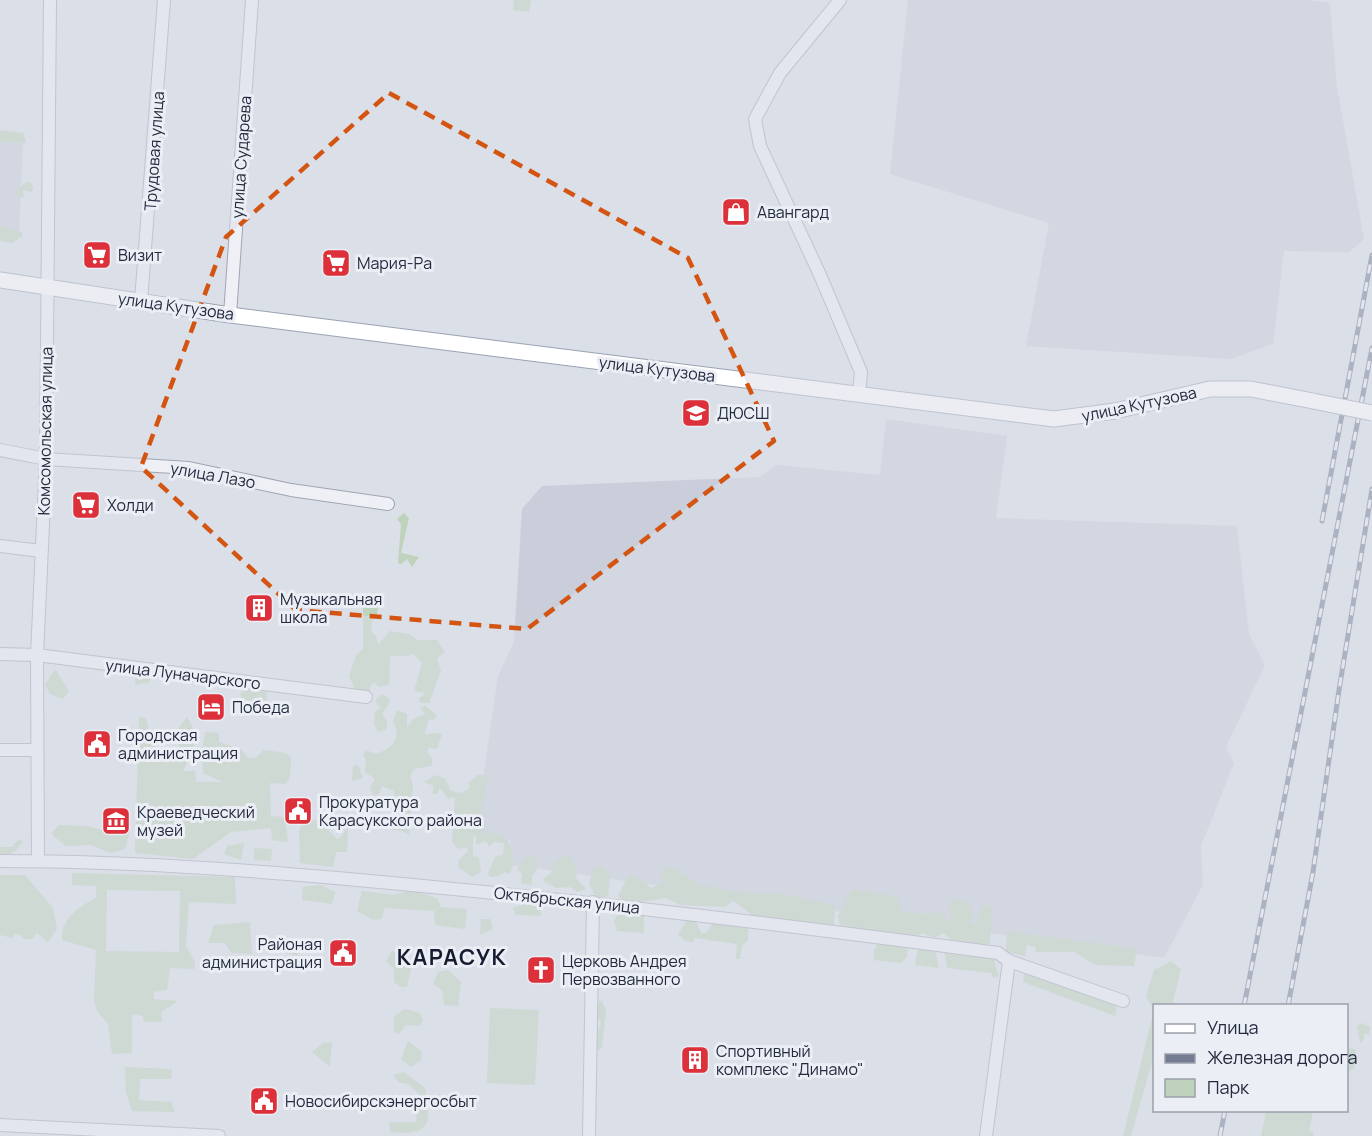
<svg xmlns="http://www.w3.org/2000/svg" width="1372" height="1136" font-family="Manrope,sans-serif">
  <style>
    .built { fill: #c9ceda }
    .green { fill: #bfd2bb; fill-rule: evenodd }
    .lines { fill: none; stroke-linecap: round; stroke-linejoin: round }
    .minor-casing { stroke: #a0a5b2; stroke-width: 14 }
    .major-casing { stroke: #99a2b4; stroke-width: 17 }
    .minor { stroke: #eef0f6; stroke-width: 12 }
    .major { stroke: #fff; stroke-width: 15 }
    .rail-casing { stroke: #737c93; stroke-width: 5 }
    .rail { stroke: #ebeef5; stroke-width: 3; stroke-dasharray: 9; stroke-linecap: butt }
    .major-bridge-casing { stroke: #99a2b4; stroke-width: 17; stroke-linecap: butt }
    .major-bridge { stroke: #fff; stroke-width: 15 }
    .marked { fill: none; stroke: #d45411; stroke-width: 4.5; stroke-dasharray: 12 8; stroke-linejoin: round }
    .labels { text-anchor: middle; stroke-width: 6; stroke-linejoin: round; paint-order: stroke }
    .street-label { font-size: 16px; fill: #242b3f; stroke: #ebeef5 }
    .poi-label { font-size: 16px; fill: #242b3f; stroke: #ebeef5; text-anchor: start }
    .district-label { font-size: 22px; font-weight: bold; letter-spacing: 1.5px; fill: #161c2f; stroke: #ebeef5 }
  </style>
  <rect width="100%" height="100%" fill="#dbdfe8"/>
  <g class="built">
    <polygon points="908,0 1308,0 1330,3 1337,87 1364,239 1349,252 1284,251 1273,344 1231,359 1026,346 1049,223 890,174"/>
    <polygon points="0,138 23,139 19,234 0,234"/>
    <polygon points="886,419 1007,436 996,518 1237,526 1249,634 1265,665 1226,747 1234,763 1201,846 1203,885 1164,958 506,864 511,841 475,834 498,676 514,642 522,509 542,486 760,477 777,465 880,475"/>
  </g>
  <g class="green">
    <polygon points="514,0 531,0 529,12 513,10"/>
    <polygon points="0,130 23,133 26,143 0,142"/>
    <polygon points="30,182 33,187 32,192 23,190 24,198 15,193 24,183"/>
    <polygon points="0,226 22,232 22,236 12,243 0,241"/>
    <polygon points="404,513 409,518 401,553 419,557 412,567 407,559 401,564 398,563 401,524 397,519"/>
    <polygon points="371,605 378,607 377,616 372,621 371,631 376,636 378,645 390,631 409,634 418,640 437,640 445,652 437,658 441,671 429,703 420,703 419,699 425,693 414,691 422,663 412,653 408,656 390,656 389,685 379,687 374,682 370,687 370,697 356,692 349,676 356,655 363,649 363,607"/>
    <polygon points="55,669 69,691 63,699 50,694 45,685"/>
    <polygon points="136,673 151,675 150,682 135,685"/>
    <polygon points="245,688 267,692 266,706 262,708 253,701 242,699 240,694"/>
    <polygon points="382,694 391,700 382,714 387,721 387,729 378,732 374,724 375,711 381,708 375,701"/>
    <path d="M425 706 437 715 433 720 429 719 425 732 426 735 433 733 442 734 437 749 429 748 427 752 433 760 431 766 414 769 410 776 413 786 409 835 402 831 392 830 394 826 391 819 396 815 395 810H391L395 803 394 791 382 786 379 794 373 795 370 787 375 779 365 772 366 759 363 755 366 750 376 754C393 748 402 738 393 721L397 710 407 714V727L413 719 425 714 420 708Z"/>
    <path d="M139 717 146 718 151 738 161 751 179 748V727L187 717C201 739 194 750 183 771H195L196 782H223L203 773 202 751 205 732 219 733V742L242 750 248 758H255L264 750 286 753 291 758 290 777 286 784 270 783 271 816 285 817 288 842 272 840 271 828 231 832 193 859 135 853Z"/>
    <polygon points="358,765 363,778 352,781 353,766"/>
    <polygon points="435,775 445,779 451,791 461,793 470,788 468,783 478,775 488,776 480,819 487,825 483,828 486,832 504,835 513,850 511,858 514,863 510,874 505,872 499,876 490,877 488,873 496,856 503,855 504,843 494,842 489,847 486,841 476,845 476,836 473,835 473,856 479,857 481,872 472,877 458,867 459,860 468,851 467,847 458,849 452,842 455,798 450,797 449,800 440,788 437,794 432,794 434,786 424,782"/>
    <polygon points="304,820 329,821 329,831 337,839 342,836 348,825 347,852 336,852 333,867 300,863 299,831"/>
    <polygon points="59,825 88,826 115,834 130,831 125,849 111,853 91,845 66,846 51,834"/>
    <path d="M18 840 23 841C17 851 12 855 0 855V847H12Z"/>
    <polygon points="244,843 241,860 224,854 227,846"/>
    <polygon points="254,848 272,849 271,861 254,860"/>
    <polygon points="529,854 536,857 537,870 532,875 532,885 521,883 522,874 517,869"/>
    <polygon points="563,855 570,856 577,871 576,878 586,889 577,892 570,887 556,888 542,880 551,873 553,865"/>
    <polygon points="603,866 610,877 608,897 596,898 589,884 594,868"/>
    <polygon points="668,866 702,886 748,893 783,894 835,905 834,925 767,919 752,915 734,901 724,907 680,905 666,898 642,902 622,901 618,896 628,876 636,876 651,888 664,882 660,873"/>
    <path d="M72 873 235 877 236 904 189 902 186 946 195 962 194 969 170 968 167 990 154 992V999L178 1001 161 1012 162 1022H144L143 1016 132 1014V1053L112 1054 108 1024 97 1011 94 1000 96 950 62 940C61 918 79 907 96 898V886L72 885ZM107 890 180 891 179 952 106 951Z"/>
    <polygon points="0,875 25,875 53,908 57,929 48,942 37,933 32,939 23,939 21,935 14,934 13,938 0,935"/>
    <polygon points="321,885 335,892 332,904 302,900 303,887"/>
    <path d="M852 889 897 897 900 911 928 914 936 911 944 914 948 922 952 916 948 910 955 899 967 901 973 913 971 923 975 925 984 905 992 906 990 943C969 951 960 949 944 933L934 938 923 933 911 938 840 925 838 916Z"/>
    <polygon points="412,890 437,898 441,907 467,909 465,929 435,925 434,911 384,908 382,919 373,920 357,911 362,891 394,895"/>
    <polygon points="528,903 540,906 541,916 516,915 513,908"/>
    <polygon points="624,908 644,913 644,933 617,931 614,920"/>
    <polygon points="690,915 704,916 696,922 701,933 706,933 714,922 748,924 748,940 742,946 740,959 736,959 737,944 695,938 692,943 684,940 678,934"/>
    <polygon points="481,919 490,919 493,929 480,935"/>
    <polygon points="250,922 252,954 232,953 225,943 208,943 214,925"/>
    <polygon points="1007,931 1137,949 1134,966 1095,965 1074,952 1036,952 1035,947 1027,945 1025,956 1006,952"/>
    <polygon points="879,940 908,946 907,957 900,963 874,960 874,951"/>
    <polygon points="281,941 301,947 297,956 278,951"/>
    <polygon points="919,944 934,945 939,968 915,965"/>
    <polygon points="944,949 998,955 994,962 999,976 993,978 991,973 947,968"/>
    <polygon points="392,950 411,969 407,987 400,987 394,982 394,969 386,961"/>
    <polygon points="1171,961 1181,969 1172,1005 1154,1006 1154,1055 1131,1136 1123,1136 1154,1010 1146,996 1154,970"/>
    <polygon points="448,970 461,982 458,1006 444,1005 442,990 433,984 438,972"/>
    <polygon points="1024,971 1117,1005 1115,1016 1023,982"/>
    <polygon points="599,1001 602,1001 606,1010 602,1048 597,1051 594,1044 601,1023 595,1012"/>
    <polygon points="490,1008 539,1010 535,1085 487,1083"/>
    <polygon points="405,1009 420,1013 423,1021 420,1026 406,1025 399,1034 394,1032 394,1016"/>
    <polygon points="1362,1023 1370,1027 1369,1034 1364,1034 1364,1039 1360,1044 1357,1026"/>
    <polygon points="408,1041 422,1052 421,1060 411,1067 401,1059"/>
    <polygon points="332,1042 330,1067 312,1052 323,1043"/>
    <polygon points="1347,1048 1356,1049 1354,1069 1347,1072"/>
    <polygon points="125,1067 172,1069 171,1079 140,1079 139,1100 171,1102 175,1112 132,1111 126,1092"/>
    <path d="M404 1072 425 1088C431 1124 432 1136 390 1132L389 1122H416L419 1094 408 1084 398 1082 393 1075Z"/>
    <polygon points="1266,1111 1313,1111 1309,1131 1313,1132 1314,1136 1261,1136"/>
  </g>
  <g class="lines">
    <g class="minor-casing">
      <g id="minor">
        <polyline points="840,0 780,73 755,119 760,146 820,275 861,372 859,395"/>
        <polyline points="141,301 164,0"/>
        <polyline points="230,315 252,0"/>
        <polyline points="0,450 46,459 189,468 291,490 388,504"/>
        <polyline points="0,546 41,551"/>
        <polyline points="0,654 37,655 366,697"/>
        <polyline points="0,750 36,750"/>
        <path d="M0 861C144 861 289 873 433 887 622 905 810 928 998 953L1009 961 1123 1001"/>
        <polyline points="38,861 37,655 46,459 50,0"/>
        <polyline points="0,1125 219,1136"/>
        <polyline points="589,1136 593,902"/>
        <polyline points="986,1136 1009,961"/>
      </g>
    </g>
    <g class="major-casing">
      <polyline id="major" points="0,280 230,315 1054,419 1115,411 1210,389 1251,389 1313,401"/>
    </g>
    <use href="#minor" class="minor"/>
    <use href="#major" class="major"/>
    <g class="rail-casing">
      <g id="rail">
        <polyline points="1322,521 1372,255"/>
        <polyline points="1244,1006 1372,348"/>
        <polyline points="1288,1006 1313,872 1339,690 1372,489"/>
        <polyline points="1220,1136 1225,1110"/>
      </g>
    </g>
    <use href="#rail" class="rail"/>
    <g class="major-bridge-casing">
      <polyline id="major-bridge" points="1313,401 1372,413"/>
    </g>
    <use href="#major-bridge" class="major-bridge"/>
  </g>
  <path d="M0 0H1372V1136H0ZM389 93 688 258 774 441 527 629 296 610 141 467 226 237Z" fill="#dbdfe8" fill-opacity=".55" fill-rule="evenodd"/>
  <path class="marked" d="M389 93 688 258 774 441 527 629 296 610 141 467 226 237Z"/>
  <defs>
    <g id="shop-square" transform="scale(1.5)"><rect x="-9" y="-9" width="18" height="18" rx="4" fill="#dc313a" stroke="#ebeef5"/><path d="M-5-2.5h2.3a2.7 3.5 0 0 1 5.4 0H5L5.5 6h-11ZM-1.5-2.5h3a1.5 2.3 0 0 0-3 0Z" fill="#fff"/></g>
    <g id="supermarket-square" transform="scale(1.5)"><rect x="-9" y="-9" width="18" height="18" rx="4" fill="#dc313a" stroke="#ebeef5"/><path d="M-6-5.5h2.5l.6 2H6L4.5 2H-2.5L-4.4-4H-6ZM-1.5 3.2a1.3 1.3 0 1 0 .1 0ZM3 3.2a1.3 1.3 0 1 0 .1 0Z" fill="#fff"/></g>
    <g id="school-square" transform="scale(1.5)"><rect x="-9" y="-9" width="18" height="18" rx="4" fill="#dc313a" stroke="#ebeef5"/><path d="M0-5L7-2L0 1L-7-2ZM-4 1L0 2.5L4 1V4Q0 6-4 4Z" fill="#fff"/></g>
    <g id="building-square" transform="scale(1.5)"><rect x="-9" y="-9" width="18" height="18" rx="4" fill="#dc313a" stroke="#ebeef5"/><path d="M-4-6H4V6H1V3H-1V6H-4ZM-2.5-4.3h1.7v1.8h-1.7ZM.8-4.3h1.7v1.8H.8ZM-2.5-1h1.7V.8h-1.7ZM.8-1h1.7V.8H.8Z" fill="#fff"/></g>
    <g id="hotel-square" transform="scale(1.5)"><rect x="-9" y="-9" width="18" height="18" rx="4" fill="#dc313a" stroke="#ebeef5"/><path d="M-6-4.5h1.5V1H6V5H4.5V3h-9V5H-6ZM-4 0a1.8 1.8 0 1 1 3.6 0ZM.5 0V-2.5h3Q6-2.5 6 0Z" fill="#fff"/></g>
    <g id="civic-square" transform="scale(1.5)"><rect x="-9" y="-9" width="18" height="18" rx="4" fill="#dc313a" stroke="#ebeef5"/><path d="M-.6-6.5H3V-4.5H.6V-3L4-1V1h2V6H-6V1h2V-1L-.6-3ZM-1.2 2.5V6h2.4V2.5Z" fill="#fff"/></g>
    <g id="museum-square" transform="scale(1.5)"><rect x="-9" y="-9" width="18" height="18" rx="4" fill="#dc313a" stroke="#ebeef5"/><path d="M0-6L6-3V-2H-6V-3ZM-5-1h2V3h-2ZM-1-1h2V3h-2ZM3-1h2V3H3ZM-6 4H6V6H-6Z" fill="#fff"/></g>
    <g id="church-square" transform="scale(1.5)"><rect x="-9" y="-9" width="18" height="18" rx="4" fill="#dc313a" stroke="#ebeef5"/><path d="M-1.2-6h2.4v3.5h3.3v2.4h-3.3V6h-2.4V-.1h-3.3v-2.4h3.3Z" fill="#fff"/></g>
  </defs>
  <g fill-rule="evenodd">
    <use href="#shop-square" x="736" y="212"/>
    <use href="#supermarket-square" x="97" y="255"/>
    <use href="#supermarket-square" x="336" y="263"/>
    <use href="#school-square" x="696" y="413"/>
    <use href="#supermarket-square" x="86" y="505"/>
    <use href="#building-square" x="259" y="608"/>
    <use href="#hotel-square" x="211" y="707"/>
    <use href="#civic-square" x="97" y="744"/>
    <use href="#civic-square" x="298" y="811"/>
    <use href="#museum-square" x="116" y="821"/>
    <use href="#civic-square" x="343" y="953"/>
    <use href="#church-square" x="541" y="970"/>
    <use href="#building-square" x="695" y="1060"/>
    <use href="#civic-square" x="264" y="1101"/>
  </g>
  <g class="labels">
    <g class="street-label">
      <text transform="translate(154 151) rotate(-86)" y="6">Трудовая улица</text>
      <text transform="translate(241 157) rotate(-86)" y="6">улица Сударева</text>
      <text transform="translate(176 306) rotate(8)" y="6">улица Кутузова</text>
      <text transform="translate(657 369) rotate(7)" y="6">улица Кутузова</text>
      <text transform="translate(1139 404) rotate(-12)" y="6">улица Кутузова</text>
      <text transform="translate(45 431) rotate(-89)" y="6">Комсомольская улица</text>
      <text transform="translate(213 475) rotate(10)" y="6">улица Лазо</text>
      <text transform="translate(183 674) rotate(7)" y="6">улица Луначарского</text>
      <text transform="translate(567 900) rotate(6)" y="6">Октябрьская улица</text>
    </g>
    <g class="poi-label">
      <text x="757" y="218">Авангард</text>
      <text x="118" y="261">Визит</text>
      <text x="357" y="269">Мария-Ра</text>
      <text x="717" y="419">ДЮСШ</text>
      <text x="107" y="511">Холди</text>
      <text x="280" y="605">Музыкальная<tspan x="280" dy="18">школа</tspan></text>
      <text x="232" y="713">Победа</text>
      <text x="118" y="741">Городская<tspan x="118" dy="18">администрация</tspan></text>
      <text x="319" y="808">Прокуратура<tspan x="319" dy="18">Карасукского района</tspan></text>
      <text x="137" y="818">Краеведческий<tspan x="137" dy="18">музей</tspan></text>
      <text x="322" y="950" text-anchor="end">Районая<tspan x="322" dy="18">администрация</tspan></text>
      <text x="562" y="967">Церковь Андрея<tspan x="562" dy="18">Первозванного</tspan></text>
      <text x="716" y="1057">Спортивный<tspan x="716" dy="18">комплекс "Динамо"</tspan></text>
      <text x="285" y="1107">Новосибирскэнергосбыт</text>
    </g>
    <g class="district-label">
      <text x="452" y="965">КАРАСУК</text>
    </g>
  </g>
  <rect x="1153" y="1004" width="195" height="108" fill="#ebeef5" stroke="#9ba0ac" stroke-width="1.5"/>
  <rect x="1165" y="1024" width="30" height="9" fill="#ffffff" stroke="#9ba0ac" stroke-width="1.5"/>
  <text x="1207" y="1034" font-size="18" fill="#242b3f">Улица</text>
  <rect x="1165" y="1054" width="30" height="9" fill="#737c93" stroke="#9ba0ac" stroke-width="1.5"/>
  <text x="1207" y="1064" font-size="18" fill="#242b3f">Железная дорога</text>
  <rect x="1165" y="1079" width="30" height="18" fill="#bfd2bb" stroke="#9ba0ac" stroke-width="1.5"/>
  <text x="1207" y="1094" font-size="18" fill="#242b3f">Парк</text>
</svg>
